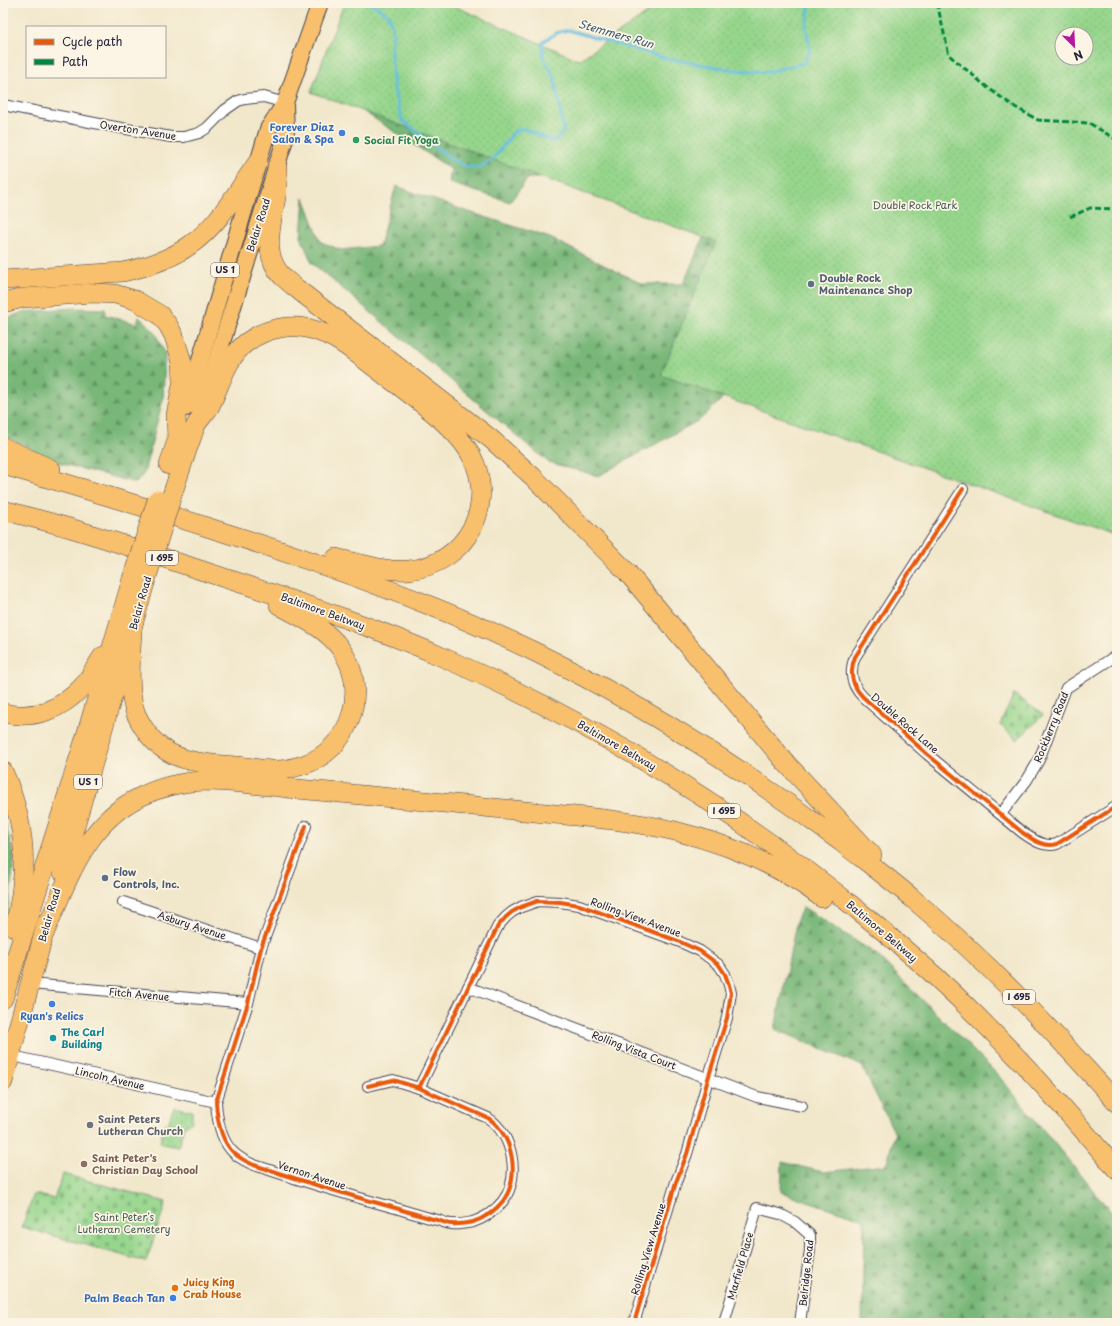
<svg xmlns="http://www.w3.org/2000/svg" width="1120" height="1326" font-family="'Playpen Sans',sans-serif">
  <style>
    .forest { fill: url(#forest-firs); stroke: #4d6c5a }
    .cemetery { fill: url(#cemetery-stones); stroke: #5c7c64 }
    .park { fill: url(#park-dots); stroke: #5c7c64; fill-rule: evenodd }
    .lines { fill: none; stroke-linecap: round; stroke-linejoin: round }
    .stream { stroke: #63bee1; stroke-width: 3 }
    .street-casing { stroke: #414051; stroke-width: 12 }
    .primary-casing { stroke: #414051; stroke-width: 18 }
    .highway-casing { stroke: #414051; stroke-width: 20 }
    .street { stroke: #fff; stroke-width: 10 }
    .primary { stroke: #f8bf6c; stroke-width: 16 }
    .highway { stroke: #f8bf6c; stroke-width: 19 }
    .highway-bridge-casing { stroke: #414051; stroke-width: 20; stroke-linecap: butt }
    .highway-bridge { stroke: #f8bf6c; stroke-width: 19 }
    .quiet { stroke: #00873e; stroke-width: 3; stroke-dasharray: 6 3; stroke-linecap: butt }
    .cycleway-casing { stroke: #fcf5e5; stroke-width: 6 }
    .cycleway { stroke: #e8590c; stroke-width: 4 }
    .shop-dot { fill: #3f7fe0; stroke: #fcf5e5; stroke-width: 1.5 }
    .leisure-dot { fill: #2e9e5b; stroke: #fcf5e5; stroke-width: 1.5 }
    .service-dot { fill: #5c6f8a; stroke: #fcf5e5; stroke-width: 1.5 }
    .culture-dot { fill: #0f9aa8; stroke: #fcf5e5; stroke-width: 1.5 }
    .worship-dot { fill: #6b7280; stroke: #fcf5e5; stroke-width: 1.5 }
    .education-dot { fill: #8d6e63; stroke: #fcf5e5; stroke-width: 1.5 }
    .food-dot { fill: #e8710a; stroke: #fcf5e5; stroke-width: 1.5 }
    .labels { text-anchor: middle; stroke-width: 3.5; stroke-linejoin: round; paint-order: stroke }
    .shield { fill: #fcf5e5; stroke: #63616e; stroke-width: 1 }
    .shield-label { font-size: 9px; font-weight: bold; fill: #22223b }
    .shop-label { font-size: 10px; font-weight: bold; fill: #366cbe; stroke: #fcf5e5; text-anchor: end }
    .street-label { font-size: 10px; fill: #22223b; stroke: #fcf5e5 }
    .leisure-label { font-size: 10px; font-weight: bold; fill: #27864d; stroke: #fcf5e5; text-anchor: start }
    .park-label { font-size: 10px; fill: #455853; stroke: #fcf5e5 }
    .service-label { font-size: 10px; font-weight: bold; fill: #4e5e75; stroke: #fcf5e5; text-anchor: start }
    .culture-label { font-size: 10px; font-weight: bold; fill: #0d838f; stroke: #fcf5e5; text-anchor: start }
    .worship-label { font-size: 10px; font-weight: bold; fill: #5b616d; stroke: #fcf5e5; text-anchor: start }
    .education-label { font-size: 10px; font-weight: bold; fill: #785e54; stroke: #fcf5e5; text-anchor: start }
    .food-label { font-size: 10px; font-weight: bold; fill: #c56008; stroke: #fcf5e5; text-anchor: start }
    .water-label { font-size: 11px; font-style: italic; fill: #395975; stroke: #fcf5e5 }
  </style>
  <defs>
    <pattern id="forest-firs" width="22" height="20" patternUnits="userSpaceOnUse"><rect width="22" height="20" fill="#78b778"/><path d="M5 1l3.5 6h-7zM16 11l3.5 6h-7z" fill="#629464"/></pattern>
    <pattern id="cemetery-stones" width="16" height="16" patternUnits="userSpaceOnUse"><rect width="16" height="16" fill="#96d68c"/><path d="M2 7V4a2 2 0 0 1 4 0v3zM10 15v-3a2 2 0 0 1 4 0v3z" fill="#81b77a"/></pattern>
    <pattern id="park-dots" width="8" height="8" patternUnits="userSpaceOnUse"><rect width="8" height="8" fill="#96d68c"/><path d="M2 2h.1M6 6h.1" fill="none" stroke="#81b77a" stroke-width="1.8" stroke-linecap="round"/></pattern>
  </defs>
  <rect width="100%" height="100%" fill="#fcf5e5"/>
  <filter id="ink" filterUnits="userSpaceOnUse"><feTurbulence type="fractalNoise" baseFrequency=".025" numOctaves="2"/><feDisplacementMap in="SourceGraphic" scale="8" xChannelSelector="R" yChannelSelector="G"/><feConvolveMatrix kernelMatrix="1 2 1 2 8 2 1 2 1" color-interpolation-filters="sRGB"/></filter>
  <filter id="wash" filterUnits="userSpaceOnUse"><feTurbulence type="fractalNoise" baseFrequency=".012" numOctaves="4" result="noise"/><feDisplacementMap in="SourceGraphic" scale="16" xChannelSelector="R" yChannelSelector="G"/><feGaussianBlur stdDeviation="0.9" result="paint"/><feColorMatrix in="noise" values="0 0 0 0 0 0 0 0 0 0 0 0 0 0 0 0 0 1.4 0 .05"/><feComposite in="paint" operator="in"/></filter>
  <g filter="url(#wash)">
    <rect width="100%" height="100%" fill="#f1e7cb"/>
    <g class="forest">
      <polygon points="328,88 737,169 734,387 701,419 598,476 548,462 312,263 301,237 304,198 321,242 341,250 379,246 396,186 463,210 550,238 642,284 683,284 705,234 592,177 528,178 510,202 449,183 451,169"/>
      <polygon points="71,308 105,309 105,315 137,324 139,317 154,331 165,353 163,399 144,473 136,483 56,462 3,435 3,320 22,312"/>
      <polygon points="3,812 14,858 7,926 3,927"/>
      <polygon points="803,907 876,954 997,1074 1117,1219 1117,1323 862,1323 864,1220 781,1192 782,1162 823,1172 886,1165 895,1134 862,1066 775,1029 797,919"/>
    </g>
    <g class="cemetery">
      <polygon points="1014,694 1043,715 1017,740 1000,725"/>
      <polygon points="63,1174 166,1202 146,1262 22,1227 34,1194 54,1199"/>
    </g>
    <g class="park">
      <path d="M344 3H447L579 60 662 3H1117V536L661 375 716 242 311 92ZM1062 34H1086V58H1062Z"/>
      <polygon points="175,1107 192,1111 192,1122 184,1127 178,1147 162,1144 160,1142 165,1124 168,1125 172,1111"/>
    </g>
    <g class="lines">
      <polyline class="stream" points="369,3 379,8 389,16 393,31 391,52 394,89 402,120 451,159 465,166 477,168 491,161 515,131 524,129 552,141 557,139 564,131 554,76 543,57 543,42 556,33 568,30 669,59 734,70 767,72 804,63 810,50 806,27 810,3"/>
    </g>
  </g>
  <g filter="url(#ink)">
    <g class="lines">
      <g class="street-casing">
        <g id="street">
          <polyline points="3,105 110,126 171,137 184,137 199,133 207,128 225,110 238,101 245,99 264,97 285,103"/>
          <path d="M963 489 855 657C849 672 851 685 863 697L927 754 1023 833C1033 840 1045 848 1057 844L1117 806"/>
          <polyline points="1001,814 1027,780 1039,760 1066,688 1117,655"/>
          <path d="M306 826 261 948 248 1003 216 1102C217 1119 221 1142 235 1154 241 1159 247 1162 254 1165 302 1181 351 1196 399 1209 412 1213 425 1217 437 1220 442 1221 447 1224 452 1224 458 1225 467 1223 473 1222 485 1218 495 1211 503 1201 521 1177 513 1134 488 1118L419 1088 393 1080 368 1086"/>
          <polyline points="123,902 261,948"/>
          <polyline points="30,984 248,1003"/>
          <polyline points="468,987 757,1097 802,1106"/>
          <polyline points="8,1055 216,1102"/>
          <polyline points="419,1088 498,926 506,917 512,912 521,907 538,901 560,902 579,905 678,941 700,951 719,965 725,974 729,985 731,993 727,1018 708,1079 687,1154 676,1182 634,1323"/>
          <polyline points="724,1323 757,1208 780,1214 795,1222 810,1235 810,1250 800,1323"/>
        </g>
      </g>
      <g class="primary-casing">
        <g id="primary">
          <polyline points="186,408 268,129 285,103 320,3"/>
          <polyline points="200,413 286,136 285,103"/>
        </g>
      </g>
      <g class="highway-casing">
        <g id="highway">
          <path d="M277 166C277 176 278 187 276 197 272 223 261 254 282 276 288 282 295 287 301 292L491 439 532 476 627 572 786 763 872 855"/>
          <path d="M3 280 123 272C147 267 170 260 190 245 219 225 237 191 258 162"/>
          <polyline points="3,303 23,298 93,293 115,294 135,300 160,315 168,325 174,336 182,362 183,380 176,415 177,440 169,465"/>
          <polyline points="3,447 51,469"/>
          <path d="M3 465C74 486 146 507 216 530 325 564 432 602 535 652 643 705 745 770 841 842 865 861 890 879 913 899 987 961 1053 1031 1117 1103"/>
          <path d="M173 492C178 477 183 462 188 447 191 440 193 432 196 425 200 418 206 413 210 406 221 384 226 358 247 342 266 328 292 323 314 330 340 337 361 358 382 373 409 394 455 425 471 455 498 505 466 564 409 570 385 572 359 563 336 558"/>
          <path d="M3 510C29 517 54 523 80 531 130 546 181 564 231 580 304 604 378 628 449 660 599 726 738 812 865 916 889 936 913 956 936 977 1001 1037 1060 1102 1117 1170"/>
          <path d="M132 630C131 654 127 692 136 714 144 731 155 746 172 754 192 764 215 764 237 766 250 767 263 770 276 770 286 770 297 767 306 764 352 747 370 687 340 648 326 628 300 617 279 605"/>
          <path d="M3 713C33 720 61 710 82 687 90 678 96 666 103 656"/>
          <path d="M3 771C19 807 27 846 22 885 21 900 17 914 15 928"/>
          <polyline points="62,871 145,583"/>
          <path d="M44 934C67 882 85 823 140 797 160 787 181 782 203 781 231 781 259 785 287 788 329 792 371 796 414 800 457 804 501 809 545 813 588 817 632 821 675 831 728 844 779 865 822 898"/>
          <polyline points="3,999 85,739 132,579"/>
          <polyline points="3,1082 47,922"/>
        </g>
      </g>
      <use href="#street" class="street"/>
      <use href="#primary" class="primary"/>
      <use href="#highway" class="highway"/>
      <g class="highway-bridge-casing">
        <g id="highway-bridge">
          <polyline points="132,579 157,500"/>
          <polyline points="145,583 173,492"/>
        </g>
      </g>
      <use href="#highway-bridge" class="highway-bridge"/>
      <g class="quiet">
        <polyline points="937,3 949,55 988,88 1015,107 1038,120 1089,123 1117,140"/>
        <polyline points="1070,217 1090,208 1117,209"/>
      </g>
      <g class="cycleway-casing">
        <g id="cycleway">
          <path d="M963 489 855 657C849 672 851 685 863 697L927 754 1023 833C1033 840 1045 848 1057 844L1117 806"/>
          <path d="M306 826 261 948 248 1003 216 1102C217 1119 221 1142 235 1154 241 1159 247 1162 254 1165 302 1181 351 1196 399 1209 412 1213 425 1217 437 1220 442 1221 447 1224 452 1224 458 1225 467 1223 473 1222 485 1218 495 1211 503 1201 521 1177 513 1134 488 1118L419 1088 393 1080 368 1086"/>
          <polyline points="419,1088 498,926 506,917 512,912 521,907 538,901 560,902 579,905 678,941 700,951 719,965 725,974 729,985 731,993 727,1018 708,1079 687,1154 676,1182 634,1323"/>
        </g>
      </g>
      <use href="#cycleway" class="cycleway"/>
    </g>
  </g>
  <g class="shop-dot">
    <circle cx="342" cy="133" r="4"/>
    <circle cx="52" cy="1004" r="4"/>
    <circle cx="173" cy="1298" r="4"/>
  </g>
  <circle class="leisure-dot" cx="356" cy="140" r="4"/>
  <g class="service-dot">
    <circle cx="811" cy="284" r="4"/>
    <circle cx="105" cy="878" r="4"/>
  </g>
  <circle class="culture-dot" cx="53" cy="1038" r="4"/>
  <circle class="worship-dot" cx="90" cy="1125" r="4"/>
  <circle class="education-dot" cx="84" cy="1164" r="4"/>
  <circle class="food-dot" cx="175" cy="1288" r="4"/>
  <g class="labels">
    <g class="shield">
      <rect x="211" y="263" width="28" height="14" rx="3"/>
      <rect x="146" y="551" width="32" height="14" rx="3"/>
      <rect x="74" y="775" width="28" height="14" rx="3"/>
      <rect x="708" y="804" width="32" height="14" rx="3"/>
      <rect x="1003" y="990" width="32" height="14" rx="3"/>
    </g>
    <g class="shield-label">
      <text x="225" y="273">US 1</text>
      <text x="162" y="561">I 695</text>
      <text x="88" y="785">US 1</text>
      <text x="724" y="814">I 695</text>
      <text x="1019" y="1000">I 695</text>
    </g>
    <g class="shop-label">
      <text x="334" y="131">Forever Diaz<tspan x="334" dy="12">Salon &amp; Spa</tspan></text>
      <text x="52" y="1020" text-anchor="middle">Ryan's Relics</text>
      <text x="165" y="1302">Palm Beach Tan</text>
    </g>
    <g class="street-label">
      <text transform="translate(138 130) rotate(9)" y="4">Overton Avenue</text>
      <text transform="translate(258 225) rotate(-72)" y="4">Belair Road</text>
      <text transform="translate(140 603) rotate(-74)" y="4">Belair Road</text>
      <text transform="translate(323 611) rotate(20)" y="4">Baltimore Beltway</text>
      <text transform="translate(905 723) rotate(41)" y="4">Double Rock Lane</text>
      <text transform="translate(1051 727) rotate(-68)" y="4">Rockberry Road</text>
      <text transform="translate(617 745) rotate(30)" y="4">Baltimore Beltway</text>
      <text transform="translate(49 915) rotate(-74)" y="4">Belair Road</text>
      <text transform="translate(636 917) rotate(20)" y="4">Rolling View Avenue</text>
      <text transform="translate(192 925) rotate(18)" y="4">Asbury Avenue</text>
      <text transform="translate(882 931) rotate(40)" y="4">Baltimore Beltway</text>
      <text transform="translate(139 994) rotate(5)" y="4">Fitch Avenue</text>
      <text transform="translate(634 1050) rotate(21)" y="4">Rolling Vista Court</text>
      <text transform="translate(110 1078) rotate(13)" y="4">Lincoln Avenue</text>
      <text transform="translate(312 1175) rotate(18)" y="4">Vernon Avenue</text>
      <text transform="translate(648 1249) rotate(-73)" y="4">Rolling View Avenue</text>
      <text transform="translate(740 1266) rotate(-74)" y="4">Marfield Place</text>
      <text transform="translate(806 1273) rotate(-84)" y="4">Belridge Road</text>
    </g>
    <g class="leisure-label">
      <text x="364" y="144">Social Fit Yoga</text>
    </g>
    <g class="park-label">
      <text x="915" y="209">Double Rock Park</text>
      <text x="124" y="1221">Saint Peter's<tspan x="124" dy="12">Lutheran Cemetery</tspan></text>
    </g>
    <g class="service-label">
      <text x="819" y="282">Double Rock<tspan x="819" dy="12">Maintenance Shop</tspan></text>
      <text x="113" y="876">Flow<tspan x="113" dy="12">Controls, Inc.</tspan></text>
    </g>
    <g class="culture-label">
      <text x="61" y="1036">The Carl<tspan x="61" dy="12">Building</tspan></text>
    </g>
    <g class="worship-label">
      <text x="98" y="1123">Saint Peters<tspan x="98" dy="12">Lutheran Church</tspan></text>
    </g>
    <g class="education-label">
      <text x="92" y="1162">Saint Peter's<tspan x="92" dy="12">Christian Day School</tspan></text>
    </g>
    <g class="food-label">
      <text x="183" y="1286">Juicy King<tspan x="183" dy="12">Crab House</tspan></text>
    </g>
    <g class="water-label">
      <text transform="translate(616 34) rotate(16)" y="4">Stemmers Run</text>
    </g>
  </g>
  <rect width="1120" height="1326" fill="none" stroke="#fcf5e5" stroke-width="16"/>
  <rect x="26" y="26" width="140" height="52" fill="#fcf5e5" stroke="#a5a1a1"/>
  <rect x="34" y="39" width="20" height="6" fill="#e8590c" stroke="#a5a1a1"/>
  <text x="62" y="46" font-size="12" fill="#22223b">Cycle path</text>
  <rect x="34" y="59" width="20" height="6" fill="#00873e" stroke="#a5a1a1"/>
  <text x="62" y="66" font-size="12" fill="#22223b">Path</text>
  <g transform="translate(1074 46) rotate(156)"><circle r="19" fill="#fcf5e5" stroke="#a5a1a1"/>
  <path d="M0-3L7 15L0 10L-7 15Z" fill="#b5179e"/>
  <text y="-6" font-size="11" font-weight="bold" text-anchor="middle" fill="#22223b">N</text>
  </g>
</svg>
